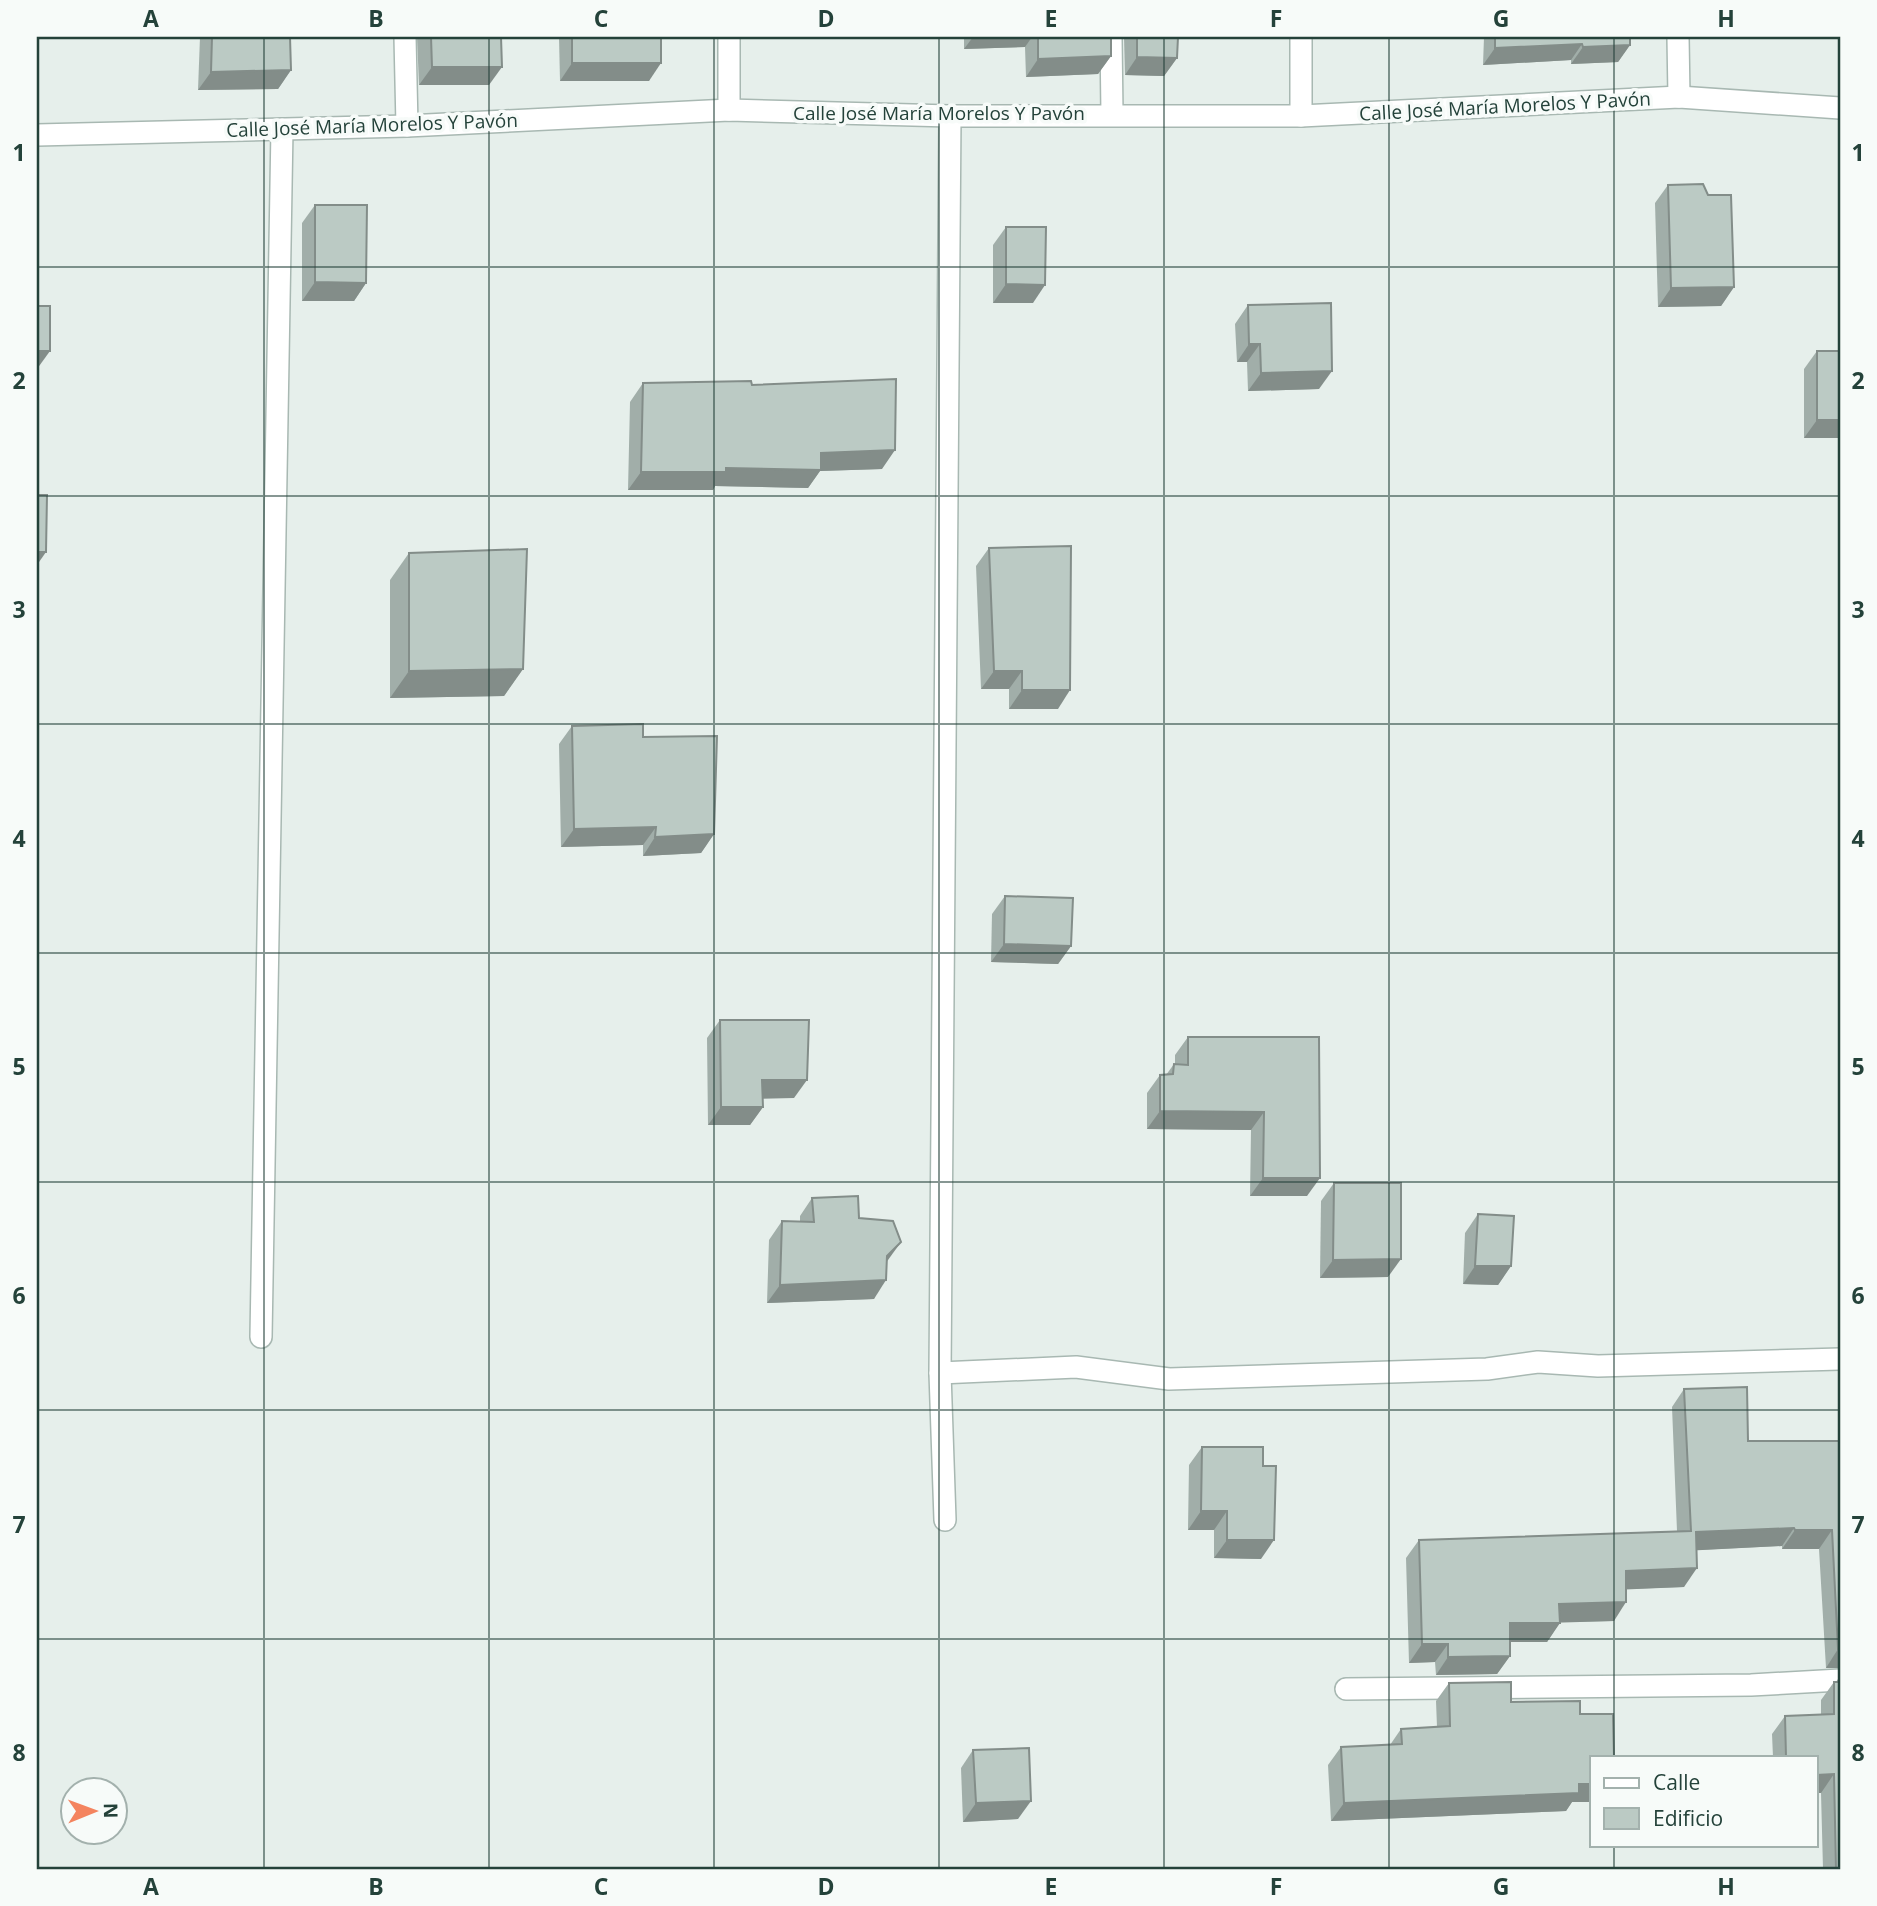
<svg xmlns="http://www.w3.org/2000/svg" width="1877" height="1906" font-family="'Open Sans',sans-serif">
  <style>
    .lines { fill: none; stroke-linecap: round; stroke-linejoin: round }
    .street-casing { stroke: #a8b8b2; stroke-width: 24 }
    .street { stroke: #fff; stroke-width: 21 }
    .wall { fill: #a1aea9 }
    .shaded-wall { fill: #838d89 }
    .building { fill: #bbcac4; stroke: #838d89; stroke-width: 2 }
    .grid { fill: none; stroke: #24423a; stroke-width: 2; stroke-opacity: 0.55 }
    .labels { text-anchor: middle; stroke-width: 7; stroke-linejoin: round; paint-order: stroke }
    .street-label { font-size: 19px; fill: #24423a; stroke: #f7fbf9 }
    .neatline { fill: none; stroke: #24423a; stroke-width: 2.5 }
    .grid-label { font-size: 23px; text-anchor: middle; font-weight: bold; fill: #24423a }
  </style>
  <rect width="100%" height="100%" fill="#e6efeb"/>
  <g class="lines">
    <g class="street-casing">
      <g id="street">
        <polyline points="405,37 407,126"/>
        <polyline points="729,37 729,110"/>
        <polyline points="1111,37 1112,114"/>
        <polyline points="1301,37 1301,116"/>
        <polyline points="1678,37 1679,97"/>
        <polyline points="37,135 407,126 729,110 950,116 1301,116 1679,97 1840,108"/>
        <polyline points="261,1337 282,129"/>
        <polyline points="940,1373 1076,1367 1169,1379 1487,1369 1538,1362 1598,1366 1840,1359"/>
        <polyline points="945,1520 940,1373 950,116"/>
        <polyline points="1346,1689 1751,1685 1840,1680"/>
      </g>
    </g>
    <use href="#street" class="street"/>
  </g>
  <g class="wall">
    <polygon points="200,37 290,37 291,70 278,89 198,90"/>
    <polygon points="417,37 501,37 489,85 419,85"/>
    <polygon points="559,37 661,37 649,81 560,81"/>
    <polygon points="964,37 1111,37 1111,56 1098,74 1026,77 1025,47 964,49"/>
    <polygon points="1124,37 1178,37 1177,58 1164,76 1125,75"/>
    <polygon points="1484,37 1630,37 1630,45 1618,62 1571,64 1571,60 1483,65"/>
    <polygon points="1668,185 1734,287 1721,306 1658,307 1655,203"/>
    <polygon points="315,205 366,283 354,301 302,301 302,223"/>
    <polygon points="1006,227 1033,303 993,303 993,245"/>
    <polygon points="1248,305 1319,389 1248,391 1247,362 1237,362 1235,324"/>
    <polygon points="1817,351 1840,438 1804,438 1804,369"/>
    <polygon points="643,383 752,385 882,469 820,471 808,488 715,486 713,490 628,490 630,402"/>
    <polygon points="989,548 1058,709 1009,709 1009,689 981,689 976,566"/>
    <polygon points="409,553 523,669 504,696 390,698 390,580"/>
    <polygon points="572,726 643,737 714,834 701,853 643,856 643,845 561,847 559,744"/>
    <polygon points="1005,896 1071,946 1058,964 991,962 992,914"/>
    <polygon points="720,1020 794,1098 763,1098 763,1107 750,1125 708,1125 707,1038"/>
    <polygon points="1188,1037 1319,1037 1307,1196 1250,1196 1251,1130 1147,1129 1147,1093 1160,1075 1166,1075 1174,1064 1175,1064 1175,1055"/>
    <polygon points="1334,1183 1388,1277 1320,1278 1321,1201"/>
    <polygon points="812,1198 859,1218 887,1262 874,1299 767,1303 769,1240 782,1221 800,1222 800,1216"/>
    <polygon points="1478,1214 1511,1266 1498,1285 1463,1284 1465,1233"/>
    <polygon points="1684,1389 1748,1441 1840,1441 1840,1668 1826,1668 1819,1549 1782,1549 1782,1546 1697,1550 1684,1587 1626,1589 1614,1621 1560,1622 1547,1642 1510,1642 1510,1656 1497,1674 1436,1675 1435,1662 1409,1663 1406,1558 1419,1540 1677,1531 1672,1407"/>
    <polygon points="1202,1447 1263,1466 1261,1559 1214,1558 1214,1530 1188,1530 1189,1465"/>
    <polygon points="1840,1676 1840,1869 1823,1869 1821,1793 1816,1757 1773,1757 1772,1734 1785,1716 1821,1715 1821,1700 1834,1682 1836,1682"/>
    <polygon points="1449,1683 1511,1702 1580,1714 1592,1757 1592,1802 1572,1802 1566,1811 1331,1821 1328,1765 1341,1747 1390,1745 1401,1729 1437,1727 1436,1701"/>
    <polygon points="973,1750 1018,1819 963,1822 961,1768"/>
  </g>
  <g class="shaded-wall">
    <polygon points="973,37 1032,37 1025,47 964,49"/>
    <polygon points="1582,44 1571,60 1483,65 1495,48"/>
    <polygon points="1630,45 1618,62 1571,64 1583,47"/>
    <polygon points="1111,56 1098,74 1026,77 1038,59"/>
    <polygon points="1137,57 1177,58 1164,76 1125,75"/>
    <polygon points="572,63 661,63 649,81 560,81"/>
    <polygon points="432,67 502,67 489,85 419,85"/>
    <polygon points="291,70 278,89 198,90 211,72"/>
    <polygon points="315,282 366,283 354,301 302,301"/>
    <polygon points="1006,284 1045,285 1033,303 993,303"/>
    <polygon points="1734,287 1721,306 1658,307 1671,288"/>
    <polygon points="1249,344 1260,344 1247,362 1237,362"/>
    <polygon points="37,351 50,351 37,369"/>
    <polygon points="1332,371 1319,389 1248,391 1261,373"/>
    <polygon points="1817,420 1840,420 1840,438 1804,438"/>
    <polygon points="895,450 882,469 820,471 808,488 715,486 713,490 628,490 641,472 726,468 821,453"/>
    <polygon points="37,552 46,552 37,565"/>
    <polygon points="523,669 504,696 390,698 409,671"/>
    <polygon points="994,671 1022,671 1009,689 981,689"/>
    <polygon points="1022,690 1070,690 1058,709 1009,709"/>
    <polygon points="656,827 643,845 561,847 574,829"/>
    <polygon points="714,834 701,853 643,856 655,837"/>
    <polygon points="1004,944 1071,946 1058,964 991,962"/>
    <polygon points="762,1080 807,1080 794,1098 749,1099"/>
    <polygon points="721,1107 763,1107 750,1125 708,1125"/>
    <polygon points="1160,1111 1264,1112 1251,1130 1147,1129"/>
    <polygon points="1263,1178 1320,1178 1307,1196 1250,1196"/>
    <polygon points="901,1242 888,1260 874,1274 887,1256"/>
    <polygon points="1401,1259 1388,1277 1320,1278 1333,1260"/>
    <polygon points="1475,1266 1511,1266 1498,1285 1463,1284"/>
    <polygon points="886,1280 874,1299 767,1303 780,1285"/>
    <polygon points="1201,1511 1227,1511 1214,1530 1188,1530"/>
    <polygon points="1794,1528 1782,1546 1683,1551 1696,1532"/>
    <polygon points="1795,1530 1832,1530 1819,1549 1782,1549"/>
    <polygon points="1227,1540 1274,1540 1261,1559 1214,1558"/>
    <polygon points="1697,1568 1684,1587 1613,1590 1626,1571"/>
    <polygon points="1626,1602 1614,1621 1546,1623 1559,1604"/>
    <polygon points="1510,1623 1560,1623 1547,1642 1497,1642"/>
    <polygon points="1422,1644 1448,1644 1435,1662 1409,1663"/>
    <polygon points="1838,1649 1840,1649 1840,1668 1826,1668"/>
    <polygon points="1510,1656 1497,1674 1436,1675 1448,1657"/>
    <polygon points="1834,1774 1821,1793 1816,1793 1816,1775"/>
    <polygon points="1579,1784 1592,1784 1592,1802 1572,1802 1566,1811 1331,1821 1344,1803"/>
    <polygon points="1031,1801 1018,1819 963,1822 976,1803"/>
  </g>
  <g class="building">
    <polygon points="212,37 290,37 291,70 211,72"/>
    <polygon points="431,37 501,37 502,67 432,67"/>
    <rect x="572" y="37" width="89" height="26"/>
    <polygon points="1038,37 1111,37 1111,56 1038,59"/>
    <polygon points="1137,37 1178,37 1177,58 1137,57"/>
    <polygon points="1495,37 1630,37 1630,45 1583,47 1582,44 1495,48"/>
    <polygon points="1703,184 1708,195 1731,195 1734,287 1671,288 1668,185"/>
    <polygon points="315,205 367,205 366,283 315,282"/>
    <polygon points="1006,227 1046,227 1045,285 1006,284"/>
    <polygon points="1331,303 1332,371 1261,373 1260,344 1249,344 1248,305"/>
    <rect x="37" y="306" width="13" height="45"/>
    <rect x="1817" y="351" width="23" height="69"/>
    <polygon points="896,379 895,450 821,453 821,470 726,468 726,472 641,472 643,383 751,381 752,385"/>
    <polygon points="37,495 47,495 46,552 37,552"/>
    <polygon points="1071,546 1070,690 1022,690 1022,671 994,671 989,548"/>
    <polygon points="527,549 523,669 409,671 409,553"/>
    <polygon points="643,724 643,737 717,736 714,834 655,837 656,827 574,829 572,726"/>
    <polygon points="1005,896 1073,898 1071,946 1004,944"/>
    <polygon points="720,1020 809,1020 807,1080 762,1080 763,1107 721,1107"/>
    <polygon points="1188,1037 1319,1037 1320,1178 1263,1178 1264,1112 1160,1111 1160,1075 1173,1074 1174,1064 1188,1065"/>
    <polygon points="1334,1183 1401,1183 1401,1259 1333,1260"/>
    <polygon points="858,1196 859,1218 893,1221 901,1242 887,1256 886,1280 780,1285 782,1221 814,1222 812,1198"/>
    <polygon points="1478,1214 1514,1216 1511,1266 1475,1266"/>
    <polygon points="1747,1387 1748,1441 1840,1441 1840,1649 1838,1649 1832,1530 1795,1530 1794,1528 1696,1532 1697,1568 1626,1571 1626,1602 1559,1604 1560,1623 1510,1623 1510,1656 1448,1657 1448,1644 1422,1644 1419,1540 1691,1531 1684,1389"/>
    <polygon points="1202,1447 1263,1447 1263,1466 1276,1466 1274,1540 1227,1540 1227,1511 1201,1511"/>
    <polygon points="1511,1682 1511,1702 1580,1701 1580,1714 1613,1714 1614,1757 1592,1757 1592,1784 1579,1784 1579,1793 1344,1803 1341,1747 1402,1744 1401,1729 1450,1726 1449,1683"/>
    <polygon points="1834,1682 1840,1682 1840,1869 1836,1869 1834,1774 1816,1775 1816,1757 1786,1757 1785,1716 1834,1714"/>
    <polygon points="1029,1748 1031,1801 976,1803 973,1750"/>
  </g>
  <path class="grid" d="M264 37V1869M489 37V1869M714 37V1869M939 37V1869M1164 37V1869M1389 37V1869M1614 37V1757M37 267H1840M37 496H1840M37 724H1840M37 953H1840M37 1182H1840M37 1410H1840M37 1639H1840M1614 1845V1869"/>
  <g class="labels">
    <g class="street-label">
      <text transform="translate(1505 106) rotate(-3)" y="7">Calle José María Morelos Y Pavón</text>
      <text x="939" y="120">Calle José María Morelos Y Pavón</text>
      <text transform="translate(372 125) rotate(-2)" y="7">Calle José María Morelos Y Pavón</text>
    </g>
  </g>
  <rect width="1877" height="1906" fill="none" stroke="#f7fbf9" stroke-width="77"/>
  <rect x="1590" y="1756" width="228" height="91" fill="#f7fbf9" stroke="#a3b1ad" stroke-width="2"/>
  <rect x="1604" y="1778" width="35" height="10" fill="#ffffff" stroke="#a3b1ad" stroke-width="2"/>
  <text x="1653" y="1790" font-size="21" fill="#24423a">Calle</text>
  <rect x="1604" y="1808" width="35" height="21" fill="#bbcac4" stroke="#a3b1ad" stroke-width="2"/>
  <text x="1653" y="1826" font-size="21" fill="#24423a">Edificio</text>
  <g transform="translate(94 1811) rotate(89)"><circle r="33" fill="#f7fbf9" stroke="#a3b1ad" stroke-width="2"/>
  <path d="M0-5L12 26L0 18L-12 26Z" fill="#f4845f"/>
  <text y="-10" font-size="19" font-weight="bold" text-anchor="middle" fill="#24423a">N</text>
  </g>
  <rect x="38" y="38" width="1801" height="1830" class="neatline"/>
  <g class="grid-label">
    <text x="151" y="27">A</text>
    <text x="376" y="27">B</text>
    <text x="601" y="27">C</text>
    <text x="826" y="27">D</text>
    <text x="1051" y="27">E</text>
    <text x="1276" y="27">F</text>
    <text x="1501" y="27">G</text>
    <text x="1726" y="27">H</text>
    <text x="19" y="161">1</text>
    <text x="1858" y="161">1</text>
    <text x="19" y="389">2</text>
    <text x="1858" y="389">2</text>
    <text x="19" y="618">3</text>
    <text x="1858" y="618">3</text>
    <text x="19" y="847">4</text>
    <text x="1858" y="847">4</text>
    <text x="19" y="1075">5</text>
    <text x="1858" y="1075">5</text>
    <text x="19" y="1304">6</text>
    <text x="1858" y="1304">6</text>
    <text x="19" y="1533">7</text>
    <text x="1858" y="1533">7</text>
    <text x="19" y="1761">8</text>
    <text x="1858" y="1761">8</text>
    <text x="151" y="1895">A</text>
    <text x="376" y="1895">B</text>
    <text x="601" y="1895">C</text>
    <text x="826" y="1895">D</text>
    <text x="1051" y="1895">E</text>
    <text x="1276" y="1895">F</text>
    <text x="1501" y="1895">G</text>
    <text x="1726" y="1895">H</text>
  </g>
</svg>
